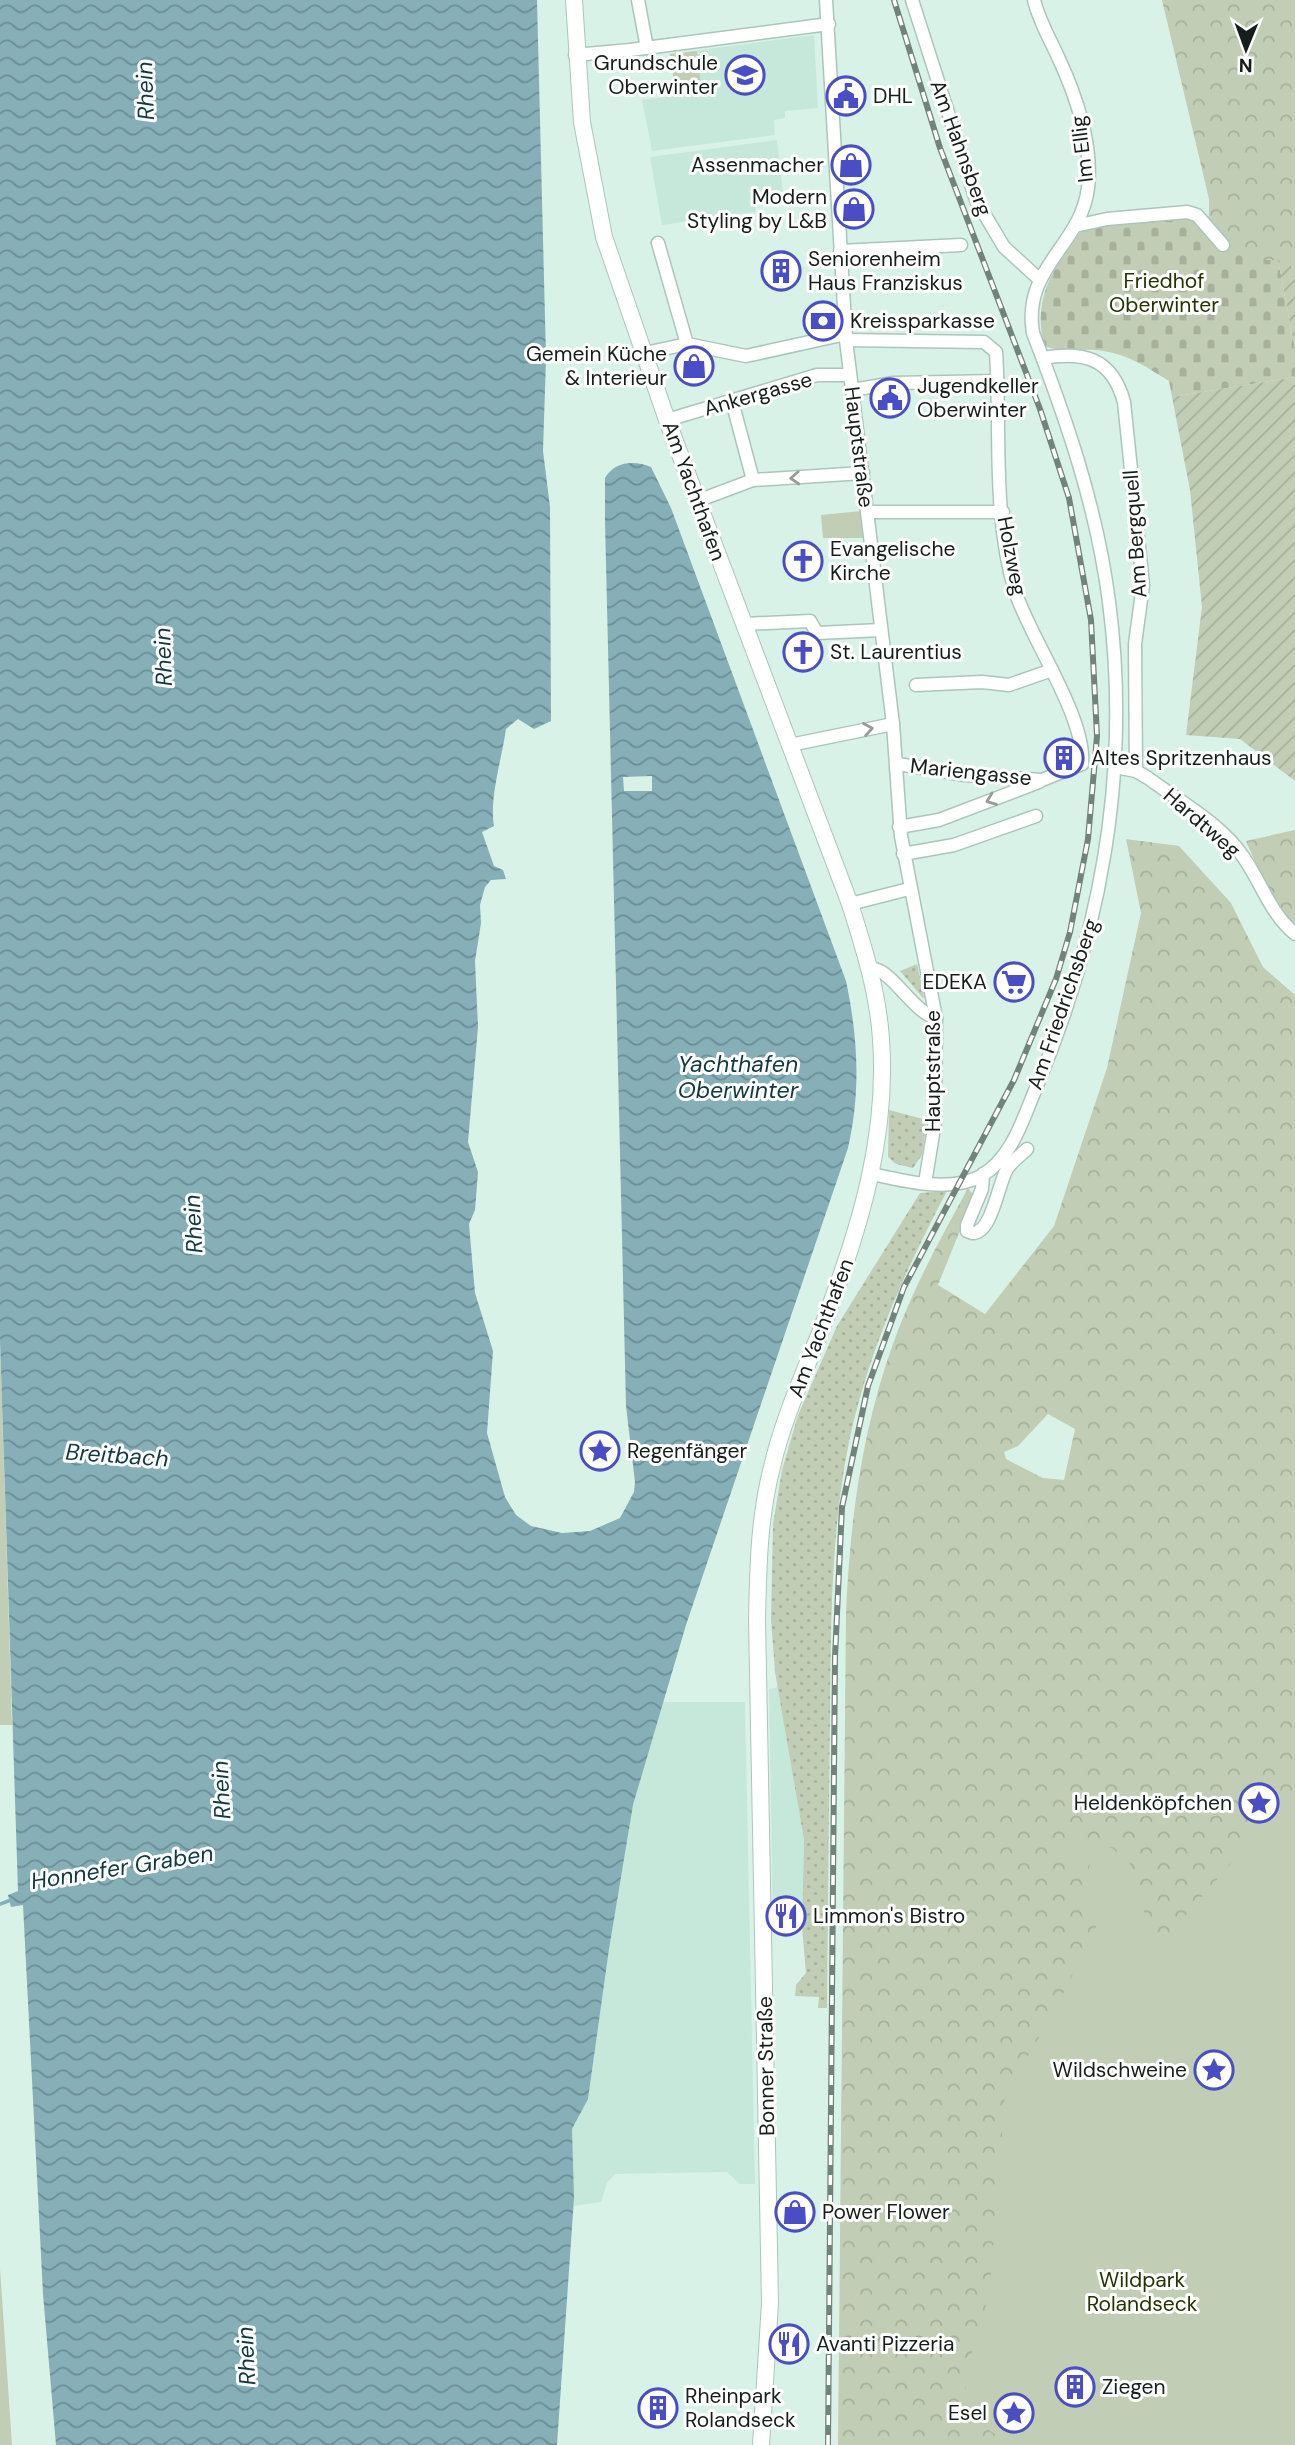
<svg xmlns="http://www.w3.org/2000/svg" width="1295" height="2445" font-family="'DM Sans',sans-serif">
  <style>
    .built { fill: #c6e8da }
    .grass { fill: url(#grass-dots) }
    .forest { fill: url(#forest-crowns); fill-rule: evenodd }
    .cemetery { fill: url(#cemetery-stones) }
    .park { fill: #c2cdb5 }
    .garden { fill: url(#garden-furrows) }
    .water { fill: url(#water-waves) }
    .pier { fill: #d9f2e8 }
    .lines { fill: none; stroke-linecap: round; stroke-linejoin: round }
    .stream { stroke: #86afb8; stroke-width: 3.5 }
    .minor-casing { stroke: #acc5bb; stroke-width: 15 }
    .major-casing { stroke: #acc5bb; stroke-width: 18 }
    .minor { stroke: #fff; stroke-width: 12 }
    .major { stroke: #fff; stroke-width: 16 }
    .rail-casing { stroke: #72837c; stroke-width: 6 }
    .rail { stroke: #fff; stroke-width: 3.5; stroke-dasharray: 10; stroke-linecap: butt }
    .oneway { stroke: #969a98 }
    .labels { text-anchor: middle; stroke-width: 6; stroke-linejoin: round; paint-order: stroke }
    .poi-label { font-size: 21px; fill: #151e1a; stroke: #fff; text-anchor: start }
    .street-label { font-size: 21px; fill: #151e1a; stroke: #fff }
    .park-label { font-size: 21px; fill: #230; stroke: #fff }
    .water-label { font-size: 23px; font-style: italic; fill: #113940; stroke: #fff }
  </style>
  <defs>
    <pattern id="grass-dots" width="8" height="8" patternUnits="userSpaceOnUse" patternTransform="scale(1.75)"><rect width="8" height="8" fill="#c2cdb5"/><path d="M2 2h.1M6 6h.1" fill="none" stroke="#a6b09b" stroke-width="1.8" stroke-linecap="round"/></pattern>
    <pattern id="forest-crowns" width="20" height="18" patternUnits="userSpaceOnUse" patternTransform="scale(1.75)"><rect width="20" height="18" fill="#c2cdb5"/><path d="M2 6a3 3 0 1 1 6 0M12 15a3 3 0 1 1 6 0" fill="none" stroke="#a6b09b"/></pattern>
    <pattern id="cemetery-stones" width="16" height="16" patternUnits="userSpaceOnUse" patternTransform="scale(1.75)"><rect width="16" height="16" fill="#c2cdb5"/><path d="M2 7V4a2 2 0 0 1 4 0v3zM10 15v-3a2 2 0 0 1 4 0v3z" fill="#a6b09b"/></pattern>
    <pattern id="garden-furrows" width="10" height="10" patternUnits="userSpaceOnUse" patternTransform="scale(1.75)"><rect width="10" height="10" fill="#c2cdb5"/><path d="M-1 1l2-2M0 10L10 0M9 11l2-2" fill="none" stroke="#a6b09b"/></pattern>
    <pattern id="water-waves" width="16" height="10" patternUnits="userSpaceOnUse" patternTransform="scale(1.75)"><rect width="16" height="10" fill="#86afb8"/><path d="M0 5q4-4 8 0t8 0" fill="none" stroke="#6c8e95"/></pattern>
  </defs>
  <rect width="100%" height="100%" fill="#d9f2e8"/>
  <g class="built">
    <polygon points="814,35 818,108 785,111 785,118 774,120 775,135 652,151 642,100 676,95 670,54"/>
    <polygon points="777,140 784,202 755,206 756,212 662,225 650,157"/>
    <polygon points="778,1687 804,1840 802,1924 800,1925 773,1924 769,1689"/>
    <polygon points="663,1702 745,1702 755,2184 740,2184 727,2172 615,2174 607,2183 601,2202 573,2206 572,2129 588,2099 608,1952 633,1805"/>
  </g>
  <g class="grass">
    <polygon points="917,964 924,997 923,998 900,971"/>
    <polygon points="889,1110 927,1120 922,1155 913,1168 896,1164 888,1157"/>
    <path d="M947 1191C905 1271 868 1352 849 1442 831 1531 831 1621 830 1711 829 1810 828 1909 827 2008H818L819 1997 795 1996 796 1985 806 1973 802 1926 804 1840 775 1672 771 1619 773 1524 782 1470 798 1415 837 1326 920 1193Z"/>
  </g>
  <g class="forest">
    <path d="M1162 0H1295V268C1281 262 1271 263 1257 261 1231 256 1215 241 1197 223L1209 216V199Z"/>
    <polygon points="1295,830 1295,936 1287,917 1267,889 1246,841"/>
    <path d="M1126 839 1179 846 1231 903 1263 967 1295 995V2357L1026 2445H838L846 1613C850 1520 862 1429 894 1341 913 1288 941 1238 968 1188L974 1196 938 1285 985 1314 1054 1226 1107 1068 1141 913ZM1048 1414 1075 1429 1064 1480 1043 1478 1006 1459 1004 1452 1018 1446Z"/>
  </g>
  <path class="cemetery" d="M1188 216C1217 243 1235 262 1278 260L1295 349V377L1172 397 1169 381C1148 368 1129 355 1104 351 1083 347 1064 354 1044 346 1035 307 1045 283 1066 251 1073 241 1077 233 1088 227Z"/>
  <g class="park">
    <polygon points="697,51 702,92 676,95 670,54"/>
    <polygon points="861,511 864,538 823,538 821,515"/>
    <polygon points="0,1340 12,1725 0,1725"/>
    <polygon points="1295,1791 1295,2445 1010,2445 989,2430 965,2404 967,2366 983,2323 991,2273 1005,2095 1056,2008 1098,1923 1083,1897 1091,1859 1062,1853 1066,1839 1112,1848 1130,1864 1152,1939 1162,1942"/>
    <polygon points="0,2268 12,2445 0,2445"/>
  </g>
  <g class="garden">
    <polygon points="1278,260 1295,268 1295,349"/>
    <polygon points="1295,377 1295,781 1240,739 1186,735 1202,607 1190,490 1172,397"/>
  </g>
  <path class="water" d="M0 0H537L546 358 543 451 550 507 551 721 534 729 518 719 506 729C502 758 489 798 494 826L482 832 494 866 503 870 506 879 491 880 485 887 480 905 481 923 475 961 478 1027 468 1142 478 1172 475 1210 469 1224 475 1293 493 1351 487 1433 505 1497 516 1515 531 1526 562 1533 590 1531 620 1518 634 1492 635 1482 626 1406 605 521V478C615 461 634 460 651 467L671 508 846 981C858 1038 861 1091 848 1148L686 1625 633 1805 609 1949 588 2099 572 2129 574 2198 557 2445H56L43 2294 23 1905 11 1907 8 1895 18 1891 0 1340Z"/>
  <polygon class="pier" points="652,776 652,791 624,791 623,777"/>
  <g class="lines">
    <polyline class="stream" points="0,1904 11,1900"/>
    <g class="minor-casing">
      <g id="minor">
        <polyline points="638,0 647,48"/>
        <polyline points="826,0 846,340 893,724 901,836 936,1018 935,1122 925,1183"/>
        <polyline points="912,0 976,200 1004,247 1039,279"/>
        <polyline points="575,55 630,50 829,24"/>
        <polyline points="1075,226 1107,219 1187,212 1197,215 1223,245"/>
        <polyline points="658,243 687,344"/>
        <polyline points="840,251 961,245"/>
        <path d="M846 340 984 342 996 352C1001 429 992 515 1015 591 1030 638 1086 717 1082 764L1042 780 965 775 898 764"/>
        <polyline points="645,353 687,344 746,356 846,334"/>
        <path d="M1043 358C1084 351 1112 358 1124 402L1143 585 1135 644 1136 771"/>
        <polyline points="852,390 894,383 998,381"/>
        <polyline points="732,401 753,480"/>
        <polyline points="667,420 817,375 850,375"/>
        <polyline points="697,501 753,480 863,473"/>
        <polyline points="868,512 1003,512"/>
        <polyline points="744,624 810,621 817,633 881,630"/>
        <polyline points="916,685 982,682 1009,685 1052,670"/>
        <polyline points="790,745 893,724"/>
        <path d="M1115 767 1136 771 1148 778C1179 801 1223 825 1244 858 1262 884 1270 913 1295 934"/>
        <polyline points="899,827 939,820 1039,782"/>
        <polyline points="903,854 954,845 1036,816"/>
        <polyline points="850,904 909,889"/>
        <path d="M870 969C890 966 912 1012 936 1018"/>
        <path d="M872 1174C904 1181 950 1193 981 1176 1012 1158 1023 1119 1036 1088 1101 934 1131 769 1109 602 1097 508 1067 421 1033 333 1022 267 1081 246 1088 188 1093 144 1077 98 1059 59 1050 39 1039 21 1034 0"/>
        <path d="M983 1174 982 1189 967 1225V1231L972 1233C992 1234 998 1184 1007 1169 1012 1161 1021 1155 1027 1149"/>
      </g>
    </g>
    <g class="major-casing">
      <path id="major" d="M574 0 582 122 604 237 667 420 850 904C864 948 878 993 881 1039 888 1134 861 1224 828 1312 809 1363 784 1414 772 1467 759 1517 758 1568 757 1620L770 2303 761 2445"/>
    </g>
    <use href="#minor" class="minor"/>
    <use href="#major" class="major"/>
    <g class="rail-casing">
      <polyline id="rail" points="828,2445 835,1657 842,1507 868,1386 904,1287 1014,1080 1056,979 1070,932 1088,839 1097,736 1091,620 1069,498 1040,409 940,148 894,0"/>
    </g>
    <use href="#rail" class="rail"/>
  </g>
  <defs><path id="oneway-chevron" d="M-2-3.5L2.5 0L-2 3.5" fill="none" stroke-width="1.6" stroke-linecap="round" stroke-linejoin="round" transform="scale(1.75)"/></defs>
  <g class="oneway">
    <use href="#oneway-chevron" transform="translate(795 478) rotate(177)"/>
    <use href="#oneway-chevron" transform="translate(868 729) rotate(-10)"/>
    <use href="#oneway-chevron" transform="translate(991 800) rotate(159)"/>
  </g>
  <defs>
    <g id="school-ring" transform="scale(2.0125)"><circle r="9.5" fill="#fff" stroke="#4a4ec4" stroke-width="1.5"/><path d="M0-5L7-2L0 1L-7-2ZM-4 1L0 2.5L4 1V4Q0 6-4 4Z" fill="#4a4ec4"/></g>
    <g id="civic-ring" transform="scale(2.0125)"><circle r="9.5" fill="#fff" stroke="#4a4ec4" stroke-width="1.5"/><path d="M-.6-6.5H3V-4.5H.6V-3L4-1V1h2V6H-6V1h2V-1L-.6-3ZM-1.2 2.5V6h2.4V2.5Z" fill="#4a4ec4"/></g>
    <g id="shop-ring" transform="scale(2.0125)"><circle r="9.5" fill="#fff" stroke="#4a4ec4" stroke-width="1.5"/><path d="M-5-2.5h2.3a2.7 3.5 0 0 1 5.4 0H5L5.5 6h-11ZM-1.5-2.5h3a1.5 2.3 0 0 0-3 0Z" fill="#4a4ec4"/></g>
    <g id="building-ring" transform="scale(2.0125)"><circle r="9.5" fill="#fff" stroke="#4a4ec4" stroke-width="1.5"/><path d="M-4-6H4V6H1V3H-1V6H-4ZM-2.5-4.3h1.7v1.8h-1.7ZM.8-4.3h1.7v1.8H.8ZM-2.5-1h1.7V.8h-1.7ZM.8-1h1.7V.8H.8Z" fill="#4a4ec4"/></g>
    <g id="bank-ring" transform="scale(2.0125)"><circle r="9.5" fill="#fff" stroke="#4a4ec4" stroke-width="1.5"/><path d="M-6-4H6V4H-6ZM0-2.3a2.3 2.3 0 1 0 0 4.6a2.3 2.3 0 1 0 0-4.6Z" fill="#4a4ec4"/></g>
    <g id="church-ring" transform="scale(2.0125)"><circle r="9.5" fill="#fff" stroke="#4a4ec4" stroke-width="1.5"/><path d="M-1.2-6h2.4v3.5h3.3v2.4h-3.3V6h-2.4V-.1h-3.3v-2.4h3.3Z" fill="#4a4ec4"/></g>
    <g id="supermarket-ring" transform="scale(2.0125)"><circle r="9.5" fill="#fff" stroke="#4a4ec4" stroke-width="1.5"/><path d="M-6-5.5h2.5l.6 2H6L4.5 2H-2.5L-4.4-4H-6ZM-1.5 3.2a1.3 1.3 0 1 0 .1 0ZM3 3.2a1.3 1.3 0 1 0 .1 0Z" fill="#4a4ec4"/></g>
    <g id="sight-ring" transform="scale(2.0125)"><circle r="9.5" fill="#fff" stroke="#4a4ec4" stroke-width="1.5"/><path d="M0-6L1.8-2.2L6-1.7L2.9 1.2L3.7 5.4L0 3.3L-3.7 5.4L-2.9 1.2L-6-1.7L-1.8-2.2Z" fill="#4a4ec4"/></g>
    <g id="restaurant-ring" transform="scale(2.0125)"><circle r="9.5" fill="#fff" stroke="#4a4ec4" stroke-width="1.5"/><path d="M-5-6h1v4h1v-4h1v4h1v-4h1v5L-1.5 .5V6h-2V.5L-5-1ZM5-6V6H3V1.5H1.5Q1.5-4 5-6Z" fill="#4a4ec4"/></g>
  </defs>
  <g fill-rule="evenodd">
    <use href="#school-ring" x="745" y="75"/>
    <use href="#civic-ring" x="846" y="96"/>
    <use href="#shop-ring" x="851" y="165"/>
    <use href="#shop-ring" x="854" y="209"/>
    <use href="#building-ring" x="781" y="271"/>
    <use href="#bank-ring" x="823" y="321"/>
    <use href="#shop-ring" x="694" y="366"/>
    <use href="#civic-ring" x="890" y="398"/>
    <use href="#church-ring" x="803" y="561"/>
    <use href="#church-ring" x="803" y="652"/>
    <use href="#building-ring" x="1064" y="758"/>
    <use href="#supermarket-ring" x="1014" y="982"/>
    <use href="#sight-ring" x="600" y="1451"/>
    <use href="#sight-ring" x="1259" y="1803"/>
    <use href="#restaurant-ring" x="786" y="1916"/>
    <use href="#sight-ring" x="1214" y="2070"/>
    <use href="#shop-ring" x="795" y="2212"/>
    <use href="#restaurant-ring" x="789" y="2344"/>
    <use href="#building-ring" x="1075" y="2387"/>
    <use href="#building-ring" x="658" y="2408"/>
    <use href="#sight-ring" x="1014" y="2413"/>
  </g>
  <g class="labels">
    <g class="poi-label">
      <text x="718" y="70" text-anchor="end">Grundschule<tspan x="718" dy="24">Oberwinter</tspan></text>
      <text x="873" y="103">DHL</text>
      <text x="824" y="172" text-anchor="end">Assenmacher</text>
      <text x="827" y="204" text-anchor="end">Modern<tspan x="827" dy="24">Styling by L&amp;B</tspan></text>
      <text x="808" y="266">Seniorenheim<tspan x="808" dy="24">Haus Franziskus</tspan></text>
      <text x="850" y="328">Kreissparkasse</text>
      <text x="667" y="361" text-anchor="end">Gemein Küche<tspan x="667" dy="24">&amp; Interieur</tspan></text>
      <text x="917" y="393">Jugendkeller<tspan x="917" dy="24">Oberwinter</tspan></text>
      <text x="830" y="556">Evangelische<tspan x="830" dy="24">Kirche</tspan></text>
      <text x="830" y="659">St. Laurentius</text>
      <text x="1091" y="765">Altes Spritzenhaus</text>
      <text x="987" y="989" text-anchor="end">EDEKA</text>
      <text x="627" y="1458">Regenfänger</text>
      <text x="1232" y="1810" text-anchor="end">Heldenköpfchen</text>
      <text x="813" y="1923">Limmon's Bistro</text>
      <text x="1187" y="2077" text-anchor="end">Wildschweine</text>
      <text x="822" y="2219">Power Flower</text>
      <text x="816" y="2351">Avanti Pizzeria</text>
      <text x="1102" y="2394">Ziegen</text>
      <text x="685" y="2403">Rheinpark<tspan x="685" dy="24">Rolandseck</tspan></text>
      <text x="987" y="2420" text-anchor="end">Esel</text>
    </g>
    <g class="street-label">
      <text transform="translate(961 148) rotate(70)" y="7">Am Hahnsberg</text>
      <text transform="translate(1082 149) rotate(-97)" y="7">Im Ellig</text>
      <text transform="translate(758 394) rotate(-16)" y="7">Ankergasse</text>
      <text transform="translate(859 447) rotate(83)" y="7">Hauptstraße</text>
      <text transform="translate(694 491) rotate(70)" y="7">Am Yachthafen</text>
      <text transform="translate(1135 534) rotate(-94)" y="7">Am Bergquell</text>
      <text transform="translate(1012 556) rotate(79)" y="7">Holzweg</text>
      <text transform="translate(971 772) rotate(6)" y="7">Mariengasse</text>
      <text transform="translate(1202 823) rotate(41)" y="7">Hardtweg</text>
      <text transform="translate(1063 1004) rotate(-71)" y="7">Am Friedrichsberg</text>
      <text transform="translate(933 1071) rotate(-90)" y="7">Hauptstraße</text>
      <text transform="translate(821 1328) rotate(-69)" y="7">Am Yachthafen</text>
      <text transform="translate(766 2066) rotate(-91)" y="7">Bonner Straße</text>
    </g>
    <g class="park-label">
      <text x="1164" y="288">Friedhof<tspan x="1164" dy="24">Oberwinter</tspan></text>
      <text x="1142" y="2287">Wildpark<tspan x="1142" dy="24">Rolandseck</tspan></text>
    </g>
    <g class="water-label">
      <text transform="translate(145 91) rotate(-92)" y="8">Rhein</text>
      <text transform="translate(163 657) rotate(-92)" y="8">Rhein</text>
      <text x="738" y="1072">Yachthafen<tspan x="738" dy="26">Oberwinter</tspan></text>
      <text transform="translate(193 1224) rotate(-93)" y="8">Rhein</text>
      <text transform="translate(117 1455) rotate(4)" y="8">Breitbach</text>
      <text transform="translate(221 1790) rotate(-93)" y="8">Rhein</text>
      <text transform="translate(122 1867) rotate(-9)" y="8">Honnefer Graben</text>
      <text transform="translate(246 2356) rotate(-93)" y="8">Rhein</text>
    </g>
  </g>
  <g transform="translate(1246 49) rotate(181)" stroke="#ffffff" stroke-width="5" paint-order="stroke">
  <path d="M0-5L12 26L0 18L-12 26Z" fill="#151e1a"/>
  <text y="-10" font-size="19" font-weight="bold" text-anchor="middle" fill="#151e1a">N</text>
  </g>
</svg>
